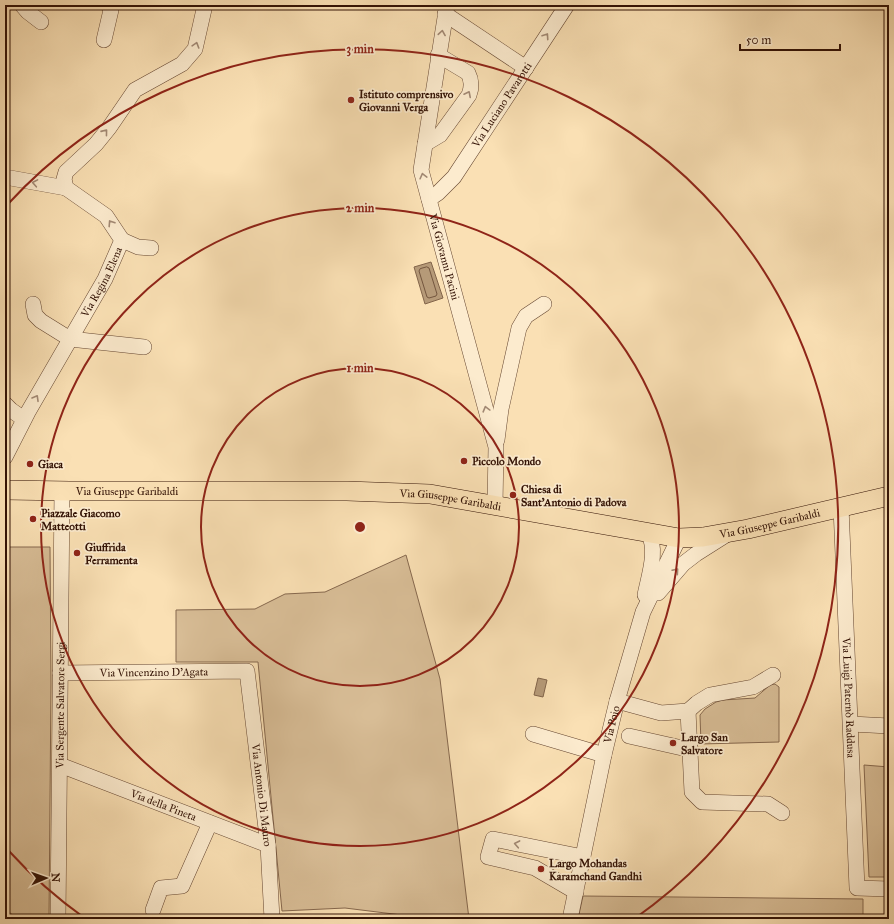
<svg xmlns="http://www.w3.org/2000/svg" width="894" height="924" font-family="'IM FELL Great Primer',serif">
  <style>
    .green { fill: #d8bd96; stroke: #86684e }
    .water { fill: #b69a78; stroke: #82644a }
    .lines { fill: none; stroke-linecap: round; stroke-linejoin: round }
    .shore { stroke: #74563e; stroke-width: 1 }
    .minor-casing { stroke: #654631; stroke-width: 16 }
    .major-casing { stroke: #331205; stroke-width: 20 }
    .minor { stroke: #fcebce; stroke-width: 15 }
    .major { stroke: #fae0b4; stroke-width: 19 }
    .oneway { stroke: #a28974 }
    .ring { fill: none; stroke: #8f2418; stroke-width: 2 }
    .poi-dot { fill: #8f2418; stroke: #fcebce; stroke-width: 1.5 }
    .labels { text-anchor: middle; stroke-width: 3.5; stroke-linejoin: round; paint-order: stroke }
    .poi-label { font-size: 11px; font-weight: bold; fill: #331205; stroke: #fcebce; text-anchor: start }
    .street-label { font-size: 11px; fill: #331205; stroke: #fcebce }
    .centre { fill: #8f2418; stroke: #fcebce; stroke-width: 2 }
    .ring-label { font-size: 12px; text-anchor: middle; font-weight: bold; fill: #8f2418; stroke: #fcebce; stroke-width: 3.5; stroke-linejoin: round; paint-order: stroke }
  </style>
  <rect width="100%" height="100%" fill="#fae0b4"/>
  <filter id="stains"><feTurbulence type="fractalNoise" baseFrequency=".005" numOctaves="4"/><feColorMatrix values="0 0 0 0 .2 0 0 0 0 .09 0 0 0 0 .02 0 0 0 .5 -.17"/></filter>
  <radialGradient id="worn" r=".72"><stop offset=".6" stop-color="#630" stop-opacity="0"/><stop offset="1" stop-color="#630" stop-opacity=".3"/></radialGradient>
  <g class="green">
    <polygon points="5,547 50,547 51,684 49,919 18,919 5,909"/>
    <polygon points="406,555 440,679 469,919 434,919 345,908 282,911 258,662 176,662 176,610 255,609 285,594 325,592"/>
    <polygon points="775,684 779,687 779,742 701,744 700,715 705,709 716,702 723,700 755,698 770,685"/>
    <polygon points="864,765 889,767 889,877 869,877"/>
    <polygon points="583,896 863,899 863,919 578,919"/>
  </g>
  <g class="water">
    <polygon points="431,262 443,298 425,304 414,267"/>
    <polygon points="538,678 547,680 543,697 534,695"/>
  </g>
  <g class="lines">
    <polygon class="shore" points="427,267 429,268 437,294 436,296 429,298 427,297 419,271 420,269"/>
    <g class="minor-casing">
      <g id="minor">
        <polyline points="22,5 28,12 41,22"/>
        <path id="s1" d="M447 5 421 170 496 447 495 506"/>
        <polyline points="445,14 526,68"/>
        <polyline points="104,40 111,10 108,5"/>
        <path d="M425 144 440 135 469 95C472 87 472 81 468 73L438 55"/>
        <polyline points="5,177 66,188"/>
        <path id="s2" d="M429 199 438 193 454 177 567 5"/>
        <polyline points="122,240 138,247 151,248"/>
        <polyline points="33,304 35,315 41,321 70,339 144,347"/>
        <polyline points="5,404 11,410 24,419"/>
        <polyline points="497,440 501,409 519,328 526,316 544,304"/>
        <path id="s3" d="M5 457 28 412 105 279 122 240 106 216 66 188 64 179 66 172 96 144 109 128 135 90 182 64 195 49 205 5"/>
        <path id="s4" d="M841 507 857 888 889 889"/>
        <polyline points="658,593 683,564 696,554 726,535"/>
        <path d="M645 595C649 575 658 550 648 532"/>
        <path id="s5" d="M60 673 247 671 268 845 272 919"/>
        <polyline points="617,701 661,713 688,711 692,792 702,802 768,804 782,813"/>
        <polyline points="688,711 697,703 710,695 753,687 773,675"/>
        <polyline points="851,724 889,726"/>
        <polyline points="533,734 604,755"/>
        <polyline points="629,736 691,750"/>
        <path id="s6" d="M60 765 268 845"/>
        <polyline points="576,892 535,868 488,857 493,839 583,857"/>
        <polyline points="153,910 161,888 182,886 210,823"/>
        <path id="s7" d="M58 919 62 491"/>
        <path id="s8" d="M570 919 604 755 617 701 643 612 679 538"/>
      </g>
    </g>
    <g class="major-casing">
      <g id="major">
        <path id="s9" d="M5 490 70 491H347L430 494 679 538 703 537 748 529 889 496"/>
      </g>
    </g>
    <use href="#minor" class="minor"/>
    <use href="#major" class="major"/>
  </g>
  <defs><path id="oneway-chevron" d="M-2-3.5L2.5 0L-2 3.5" fill="none" stroke-width="1.6" stroke-linecap="round" stroke-linejoin="round"/></defs>
  <g class="oneway">
    <use href="#oneway-chevron" transform="translate(442 33) rotate(-81)"/>
    <use href="#oneway-chevron" transform="translate(546 36) rotate(-56)"/>
    <use href="#oneway-chevron" transform="translate(196 45) rotate(-73)"/>
    <use href="#oneway-chevron" transform="translate(468 94) rotate(-63)"/>
    <use href="#oneway-chevron" transform="translate(105 132) rotate(-51)"/>
    <use href="#oneway-chevron" transform="translate(423 176) rotate(-104)"/>
    <use href="#oneway-chevron" transform="translate(35 183) rotate(-170)"/>
    <use href="#oneway-chevron" transform="translate(111 223) rotate(-123)"/>
    <use href="#oneway-chevron" transform="translate(36 398) rotate(-60)"/>
    <use href="#oneway-chevron" transform="translate(486 409) rotate(-105)"/>
    <use href="#oneway-chevron" transform="translate(676 571) rotate(-49)"/>
    <use href="#oneway-chevron" transform="translate(517 844) rotate(-169)"/>
  </g>
  <g class="ring">
    <circle cx="360" cy="527" r="159"/>
    <circle cx="360" cy="527" r="319"/>
    <path d="M86 919A478 478 0 0 1 8 850M8 204A478 478 0 1 1 634 919"/>
  </g>
  <g class="poi-dot">
    <circle cx="351" cy="100" r="4"/>
    <circle cx="464" cy="461" r="4"/>
    <circle cx="30" cy="464" r="4"/>
    <circle cx="513" cy="495" r="4"/>
    <circle cx="33" cy="519" r="4"/>
    <circle cx="77" cy="553" r="4"/>
    <circle cx="673" cy="743" r="4"/>
    <circle cx="541" cy="869" r="4"/>
  </g>
  <g class="labels">
    <g class="poi-label">
      <text x="359" y="98">Istituto comprensivo<tspan x="359" dy="13">Giovanni Verga</tspan></text>
      <text x="472" y="465">Piccolo Mondo</text>
      <text x="38" y="468">Giaca</text>
      <text x="521" y="493">Chiesa di<tspan x="521" dy="13">Sant'Antonio di Padova</tspan></text>
      <text x="41" y="517">Piazzale Giacomo<tspan x="41" dy="13">Matteotti</tspan></text>
      <text x="85" y="551">Giuffrida<tspan x="85" dy="13">Ferramenta</tspan></text>
      <text x="681" y="741">Largo San<tspan x="681" dy="13">Salvatore</tspan></text>
      <text x="549" y="867">Largo Mohandas<tspan x="549" dy="13">Karamchand Gandhi</tspan></text>
    </g>
    <g class="street-label">
      <text dy="4" stroke="none"><textPath href="#s2" startOffset="120">Via Luciano Pavarotti</textPath></text>
      <text dy="4" stroke="none"><textPath href="#s1" startOffset="257">Via Giovanni Pacini</textPath></text>
      <text dy="4" stroke="none"><textPath href="#s3" startOffset="200">Via Regina Elena</textPath></text>
      <text dy="4" stroke="none"><textPath href="#s9" startOffset="122">Via Giuseppe Garibaldi</textPath></text>
      <text dy="4" stroke="none"><textPath href="#s9" startOffset="446">Via Giuseppe Garibaldi</textPath></text>
      <text dy="4" stroke="none"><textPath href="#s9" startOffset="770">Via Giuseppe Garibaldi</textPath></text>
      <text dy="4" stroke="none"><textPath href="#s5" startOffset="94">Via Vincenzino D'Agata</textPath></text>
      <text dy="4" stroke="none"><textPath href="#s4" startOffset="191">Via Luigi Paternò Raddusa</textPath></text>
      <text dy="4" stroke="none"><textPath href="#s7" startOffset="214">Via Sergente Salvatore Sergi</textPath></text>
      <text dy="4" stroke="none"><textPath href="#s8" startOffset="199">Via Poio</textPath></text>
      <text dy="4" stroke="none"><textPath href="#s5" startOffset="312">Via Antonio Di Mauro</textPath></text>
      <text dy="4" stroke="none"><textPath href="#s6" startOffset="111">Via della Pineta</textPath></text>
    </g>
  </g>
  <circle cx="360" cy="527" r="6" class="centre"/>
  <g class="ring-label">
    <text x="360" y="53">3 min</text>
    <text x="360" y="212">2 min</text>
    <text x="360" y="372">1 min</text>
  </g>
  <rect width="894" height="924" fill="none" stroke="#fae0b4" stroke-width="20"/>
  <rect x="6" y="6" width="882" height="912" fill="none" stroke="#331205" stroke-width="2"/>
  <rect x="10" y="10" width="874" height="904" fill="none" stroke="#331205"/>
  <g transform="translate(46 878) rotate(88)" stroke="#fcebce" stroke-width="3" paint-order="stroke">
  <path d="M0-3L7 15L0 10L-7 15Z" fill="#331205"/>
  <text y="-6" font-size="11" font-weight="bold" text-anchor="middle" fill="#331205">N</text>
  </g>
  <path d="M740 44v6h100v-6" fill="none" stroke="#331205" stroke-width="2"/>
  <text x="746" y="44" font-size="12" fill="#331205" stroke="#fcebce" stroke-width="3" paint-order="stroke">50 m</text>
  <rect width="100%" height="100%" filter="url(#stains)"/>
  <rect width="100%" height="100%" fill="url(#worn)"/>
</svg>
